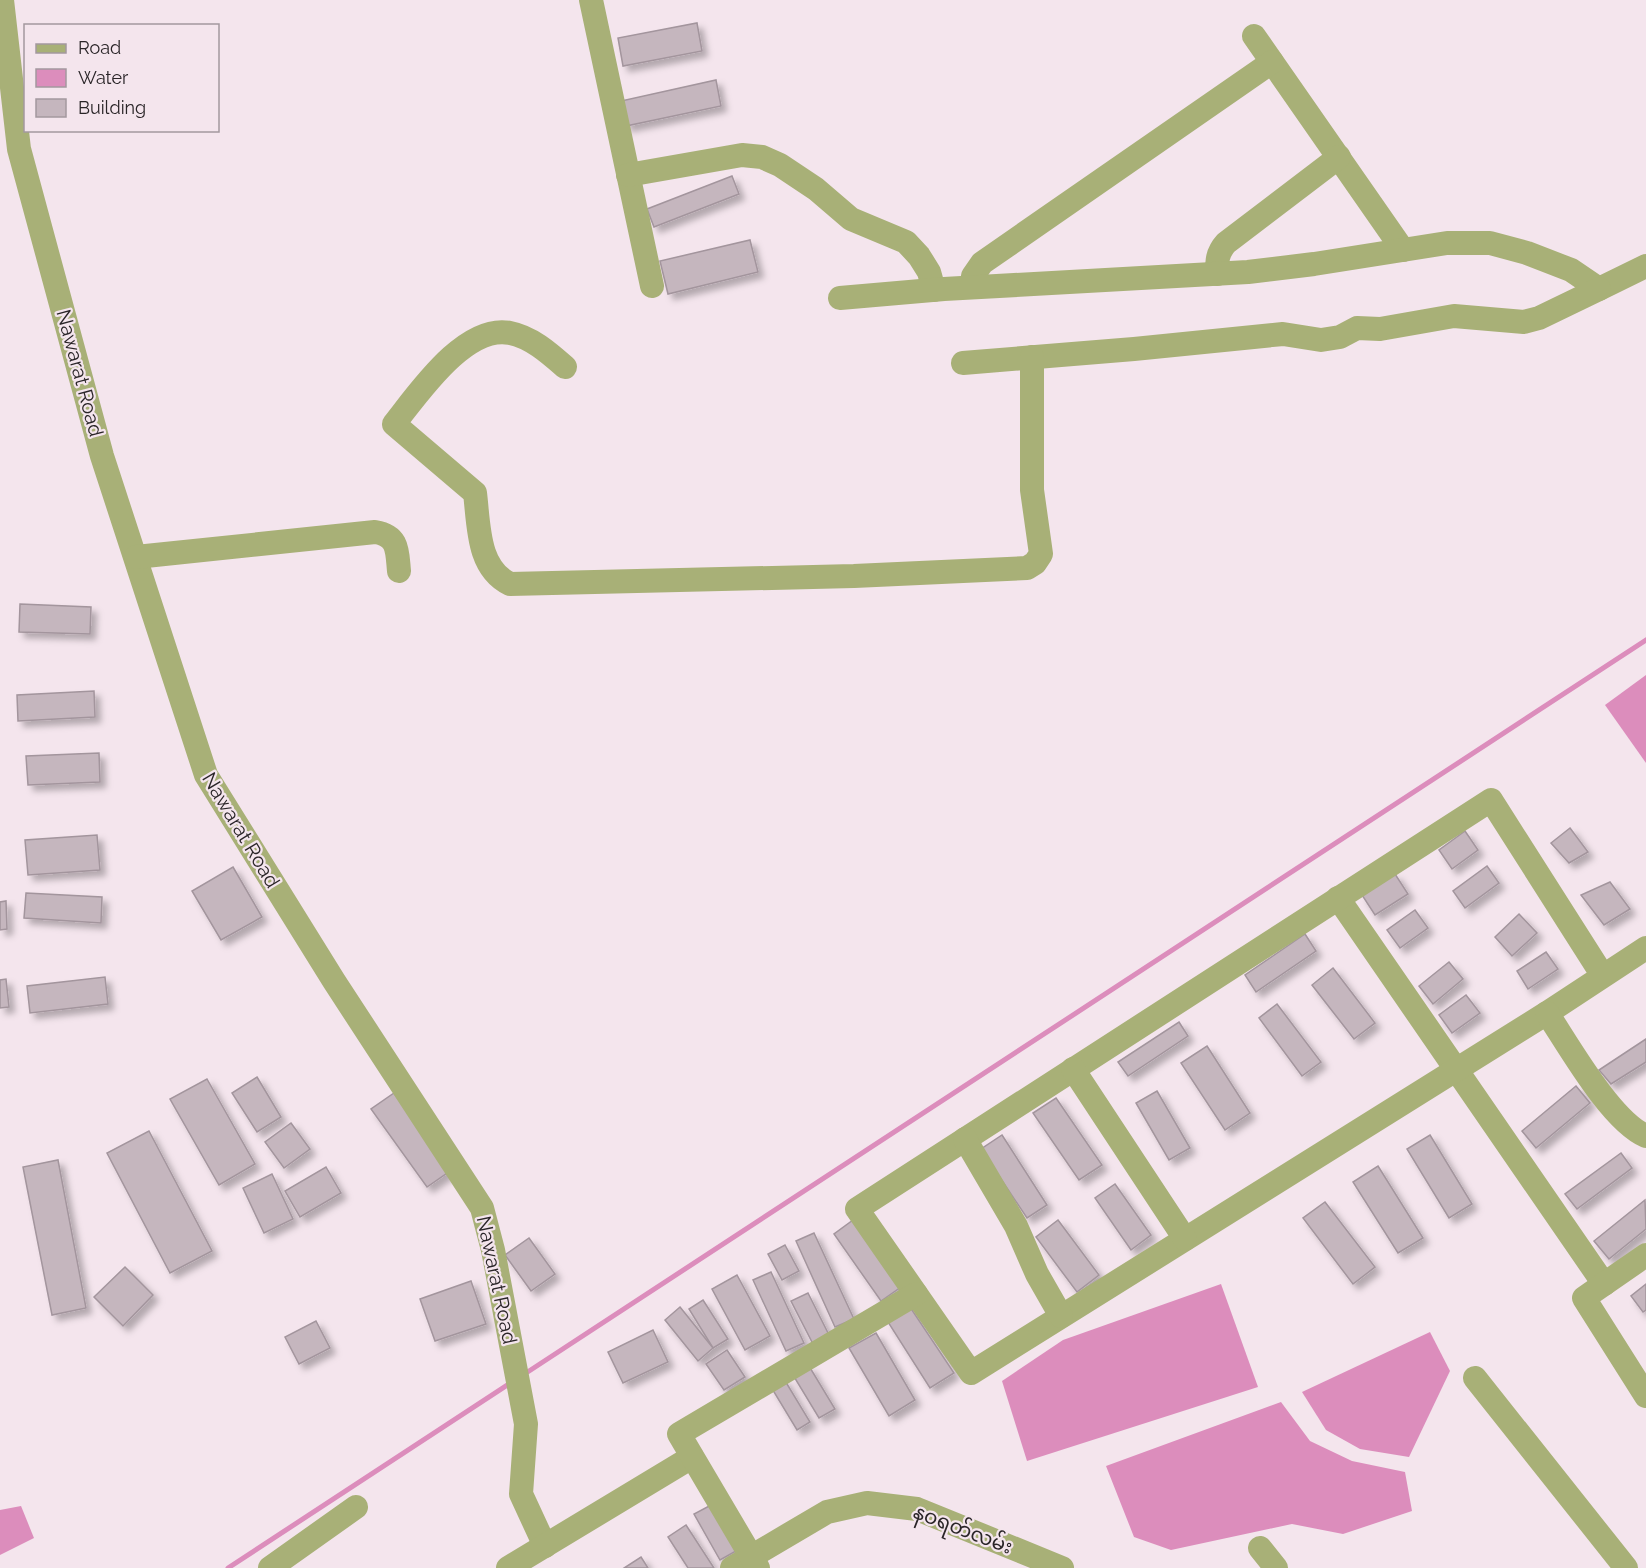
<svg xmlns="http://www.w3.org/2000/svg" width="1646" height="1568" font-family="Raleway,'Noto Sans Myanmar',sans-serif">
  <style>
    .water { fill: #dc8dbc }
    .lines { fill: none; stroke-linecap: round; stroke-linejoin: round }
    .stream { stroke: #dc8dbc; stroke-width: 5 }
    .building { fill: #c5b6be; stroke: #a3959d; stroke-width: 1.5; filter: url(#shadow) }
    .minor { stroke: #a8b077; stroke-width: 24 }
    .labels { text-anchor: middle; stroke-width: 4.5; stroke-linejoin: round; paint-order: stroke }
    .street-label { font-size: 20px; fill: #2a2528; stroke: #f4e5ed }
  </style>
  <defs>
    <filter id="shadow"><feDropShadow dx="5.5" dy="5.5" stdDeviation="3" flood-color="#0004"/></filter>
  </defs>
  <rect width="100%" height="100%" fill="#f4e5ed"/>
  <g class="water">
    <polygon points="1646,675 1646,763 1605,705"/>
    <polygon points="1221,1284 1258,1387 1027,1461 1002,1381 1063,1340"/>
    <polygon points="1430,1332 1450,1371 1409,1457 1360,1449 1326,1430 1302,1392"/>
    <polygon points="1281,1402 1310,1441 1352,1461 1405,1472 1412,1511 1343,1534 1292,1524 1171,1550 1134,1537 1106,1466"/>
    <polygon points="21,1506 34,1538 0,1555 0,1510"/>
  </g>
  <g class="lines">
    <g class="stream">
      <polyline points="523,1375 1646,640"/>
      <polyline points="228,1568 512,1382"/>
    </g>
  </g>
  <g class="building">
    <polygon points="697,23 702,51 623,66 618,38"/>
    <polygon points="716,80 721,106 626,126 621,101"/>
    <polygon points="732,176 739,194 654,227 647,209"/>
    <polygon points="750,240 758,272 668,294 660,261"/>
    <polygon points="20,604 91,607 90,634 19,632"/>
    <polygon points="94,691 95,717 18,721 17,695"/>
    <polygon points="99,753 100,782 28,785 26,756"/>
    <polygon points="1570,828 1588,852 1569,863 1551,843"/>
    <polygon points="1465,831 1478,850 1452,869 1439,850"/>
    <polygon points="97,835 100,870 28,875 25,840"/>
    <polygon points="1487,866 1499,883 1465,908 1453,891"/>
    <polygon points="233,867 262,917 221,940 192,891"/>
    <polygon points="1395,874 1408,894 1375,915 1362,895"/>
    <polygon points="1610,882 1630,909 1604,925 1581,895"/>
    <polygon points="26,893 102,897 101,923 24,918"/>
    <polygon points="6,901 7,929 0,930 0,902"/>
    <polygon points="1415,910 1428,928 1400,948 1387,930"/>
    <polygon points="1519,914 1537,933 1512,956 1495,937"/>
    <polygon points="1305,934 1316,951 1256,992 1245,975"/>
    <polygon points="1546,952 1558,969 1528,989 1517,971"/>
    <polygon points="1449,962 1463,979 1433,1004 1419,986"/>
    <polygon points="1333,968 1375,1023 1354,1039 1312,985"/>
    <polygon points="105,977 108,1004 30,1013 27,986"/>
    <polygon points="6,979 9,1007 0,1008 0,980"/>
    <polygon points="1466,995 1480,1013 1452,1033 1439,1015"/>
    <polygon points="1277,1004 1321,1062 1302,1076 1259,1018"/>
    <polygon points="1179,1022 1188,1036 1128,1076 1118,1062"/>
    <polygon points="1646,1039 1646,1062 1611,1084 1599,1070"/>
    <polygon points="1207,1046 1250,1113 1225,1130 1181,1063"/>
    <polygon points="257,1077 281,1117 257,1132 232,1093"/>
    <polygon points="207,1079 255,1164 219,1185 170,1099"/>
    <polygon points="1576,1086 1590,1103 1536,1148 1522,1131"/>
    <polygon points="1157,1091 1190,1148 1169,1160 1136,1103"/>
    <polygon points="394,1093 450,1171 427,1187 371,1109"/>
    <polygon points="1056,1098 1102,1165 1079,1180 1033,1113"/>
    <polygon points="291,1123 310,1149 284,1168 265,1142"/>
    <polygon points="149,1131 212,1251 170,1273 107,1153"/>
    <polygon points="1002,1135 1047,1205 1027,1218 981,1149"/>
    <polygon points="1430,1135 1472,1204 1449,1218 1407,1149"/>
    <polygon points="1621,1153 1632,1168 1577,1209 1565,1194"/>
    <polygon points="58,1160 86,1308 52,1315 23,1167"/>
    <polygon points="1378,1166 1423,1238 1398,1253 1353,1182"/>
    <polygon points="326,1167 341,1193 300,1217 285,1191"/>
    <polygon points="272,1174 293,1219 264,1233 243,1188"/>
    <polygon points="1115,1184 1151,1235 1131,1250 1095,1198"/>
    <polygon points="1645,1200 1646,1229 1609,1259 1594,1241"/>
    <polygon points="1325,1202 1375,1267 1353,1284 1303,1218"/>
    <polygon points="853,1220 901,1287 881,1301 834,1234"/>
    <polygon points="1058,1220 1099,1275 1077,1292 1036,1237"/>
    <polygon points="814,1233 854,1319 835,1327 796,1241"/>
    <polygon points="529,1238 555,1274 531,1291 505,1255"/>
    <polygon points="785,1245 799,1271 782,1280 768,1254"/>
    <polygon points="125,1267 153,1295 123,1326 94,1297"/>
    <polygon points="771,1272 804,1343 786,1351 753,1280"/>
    <polygon points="737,1275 770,1336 745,1350 712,1289"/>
    <polygon points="471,1281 486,1324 435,1341 420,1299"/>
    <polygon points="1646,1284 1646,1310 1643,1312 1631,1296"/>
    <polygon points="808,1293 829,1335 813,1344 791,1301"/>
    <polygon points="703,1300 728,1339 713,1348 689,1309"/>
    <polygon points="680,1307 713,1348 698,1361 665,1320"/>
    <polygon points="910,1307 954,1373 930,1388 888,1322"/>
    <polygon points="316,1321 330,1348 299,1364 285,1337"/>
    <polygon points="653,1330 668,1362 623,1383 608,1352"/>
    <polygon points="876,1333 915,1400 889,1416 849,1348"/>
    <polygon points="727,1350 745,1377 724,1390 706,1364"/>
    <polygon points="809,1366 835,1409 819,1418 793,1375"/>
    <polygon points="784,1379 810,1422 797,1430 771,1387"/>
    <polygon points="711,1505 736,1551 720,1560 694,1514"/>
    <polygon points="686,1525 714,1568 688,1568 668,1537"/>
    <polygon points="641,1557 648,1568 624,1568"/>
  </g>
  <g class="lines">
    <g class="minor">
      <polyline points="2,0 19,149 102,456 206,775 334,981 482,1208 493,1250 526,1424 521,1494 545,1546"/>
      <polyline points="591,0 652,286"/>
      <polyline points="1254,36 1403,250"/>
      <polyline points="628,175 742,155 762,157 780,165 816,189 851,219 906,242 919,256 929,272 934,290"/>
      <path d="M1217 274C1217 261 1217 253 1226 243L1339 157"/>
      <polyline points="972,287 973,276 982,263 1272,62"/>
      <polyline points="840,298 944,289 1248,272 1314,264 1447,243 1490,243 1527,253 1571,270 1599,289 1646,266"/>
      <polyline points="963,363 1134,349 1283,334 1321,340 1340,337 1357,328 1380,329 1454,316 1524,322 1539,318 1599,289"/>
      <path d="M565 367C549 353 531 337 510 333 465 324 418 394 394 424L475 493C479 525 477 568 510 584L854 576 1027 568 1035 563 1041 554 1032 490V357"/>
      <path d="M136 557 375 532C399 536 397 551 399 571"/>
      <polyline points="1338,898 1604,1284"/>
      <polyline points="1603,976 1491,800 857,1209 971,1373 1547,1013 1646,948"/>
      <path d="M1547 1013C1569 1046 1611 1121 1646 1136"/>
      <polyline points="1073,1069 1185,1239"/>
      <polyline points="965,1139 1016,1226 1037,1274 1061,1316"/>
      <polyline points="1646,1255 1584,1298 1646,1396"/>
      <polyline points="1475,1378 1626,1568"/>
      <polyline points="1260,1548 1276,1568"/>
      <polyline points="270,1568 356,1507"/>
      <polyline points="508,1568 692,1457"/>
      <polyline points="732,1568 827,1512 867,1503 917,1509 1062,1568"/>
      <polyline points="758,1568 679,1434 916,1294"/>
    </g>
  </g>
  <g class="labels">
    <g class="street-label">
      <text transform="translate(80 373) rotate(75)" y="7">Nawarat Road</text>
      <text transform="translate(241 830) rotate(59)" y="7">Nawarat Road</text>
      <text transform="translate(497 1280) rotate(78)" y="7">Nawarat Road</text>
      <text transform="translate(963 1529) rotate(21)" y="7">နဝရတ်လမ်း</text>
    </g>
  </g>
  <rect x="24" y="24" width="195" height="108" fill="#f4e5ed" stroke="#a3989e" stroke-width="1.5"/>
  <rect x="36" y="44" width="30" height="9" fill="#a8b077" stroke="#a3989e" stroke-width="1.5"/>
  <text x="78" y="54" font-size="18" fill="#2a2528">Road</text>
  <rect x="36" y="69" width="30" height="18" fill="#dc8dbc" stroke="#a3989e" stroke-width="1.5"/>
  <text x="78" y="84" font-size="18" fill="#2a2528">Water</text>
  <rect x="36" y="99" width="30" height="18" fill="#c5b6be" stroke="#a3989e" stroke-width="1.5"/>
  <text x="78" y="114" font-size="18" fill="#2a2528">Building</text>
</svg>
